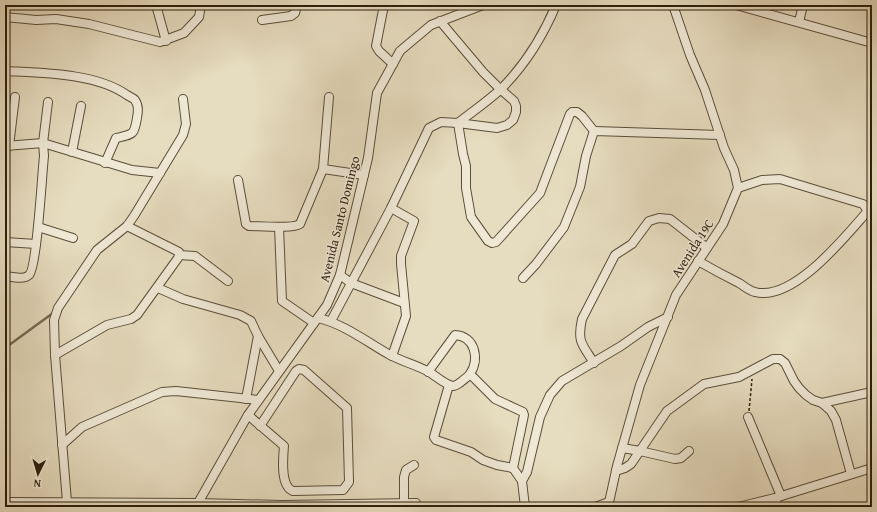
<svg xmlns="http://www.w3.org/2000/svg" width="877" height="512" font-family="'Gentium Book Plus',serif">
  <style>
    .lines { fill: none; stroke-linecap: round; stroke-linejoin: round }
    .stream { stroke: #766a53; stroke-width: 2.5 }
    .minor-casing { stroke: #5b4e39; stroke-width: 10 }
    .path { stroke: #2d1f0c; stroke-width: 1.5; stroke-dasharray: 3 2; stroke-linecap: butt }
    .minor { stroke: #efe8d5; stroke-width: 8 }
    .labels { text-anchor: middle; stroke-width: 3; stroke-linejoin: round; paint-order: stroke }
    .street-label { font-size: 13px; fill: #2d1f0c; stroke: #efe8d5 }
  </style>
  <rect width="100%" height="100%" fill="#e6dcbf"/>
  <filter id="stains"><feTurbulence type="fractalNoise" baseFrequency=".005" numOctaves="4"/><feColorMatrix values="0 0 0 0 .2 0 0 0 0 .09 0 0 0 0 .02 0 0 0 .5 -.17"/></filter>
  <radialGradient id="worn" r=".72"><stop offset=".6" stop-color="#630" stop-opacity="0"/><stop offset="1" stop-color="#630" stop-opacity=".3"/></radialGradient>
  <g class="lines">
    <polyline class="stream" points="5,348 53,313"/>
    <g class="minor-casing">
      <g id="minor">
        <polyline points="156,5 166,41"/>
        <polyline points="384,5 376,46 379,51 393,64"/>
        <polyline points="736,5 872,43"/>
        <polyline points="5,17 36,20 56,19 89,24 160,42 184,33 199,17 201,5"/>
        <polyline points="262,20 291,16 295,13 297,5"/>
        <polyline points="440,21 483,72 500,89 514,101 516,106 516,112 513,120 507,125 497,128 458,123 463,154 466,166 466,188 471,217 488,241 492,243 496,242 540,193 570,114 572,112 577,112 582,116 594,131"/>
        <polyline points="799,22 803,5"/>
        <path d="M5 71C42 73 96 73 127 95 130 97 133 98 135 100 139 106 138 112 137 118 134 136 133 134 116 138L105 163"/>
        <polyline points="5,146 43,143 132,170 160,173"/>
        <polyline points="9,146 15,97"/>
        <polyline points="72,152 81,106"/>
        <polyline points="323,169 364,175"/>
        <path d="M238 180 246 224 249 226C259 226 293 229 300 224L323 169 329 97"/>
        <polyline points="391,208 414,221 401,256 401,264 406,316 392,356"/>
        <polyline points="38,227 73,238"/>
        <polyline points="279,227 282,301 314,323"/>
        <polyline points="5,242 36,244"/>
        <polyline points="179,255 195,256 228,281"/>
        <path d="M698 261C712 269 725 276 739 283 744 286 749 291 755 292 793 302 844 238 867 212L866 208 863 204 780 179 762 180 738 188"/>
        <polyline points="340,275 351,283 404,303"/>
        <path d="M5 276C12 277 24 280 29 275 37 268 42 173 44 156L43 143 48 102"/>
        <polyline points="523,278 536,264 564,227 580,187 586,156 594,131 720,135"/>
        <polyline points="158,288 183,299 240,315 251,321 258,336 279,371"/>
        <path d="M318 318C344 324 367 342 390 355 403 362 417 365 429 372 436 376 445 385 453 386 456 386 458 384 461 382 464 379 468 377 470 374 480 359 475 336 455 335L428 372"/>
        <path d="M331 321 391 208 429 128 441 122 458 123C472 112 488 101 501 89 525 65 543 36 556 5"/>
        <polyline points="55,355 107,325 131,319 137,315 178,258 179,255 179,252 127,226"/>
        <path d="M594 363C582 344 577 342 582 319L615 255 632 244 649 221 659 218 670 219 707 248"/>
        <polyline points="470,374 495,399 523,412 524,415 513,468 522,481"/>
        <polyline points="449,385 434,437 436,440 471,452 483,460 497,465 513,468"/>
        <polyline points="246,399 258,336"/>
        <polyline points="822,403 872,392"/>
        <path d="M248 415 284 446C283 458 280 486 293 491L343 490 349 482 347 408 304 370 299 369 296 371 260 426"/>
        <polyline points="748,417 781,496"/>
        <polyline points="62,445 82,427 162,392 176,391 258,400"/>
        <polyline points="622,448 640,451 675,459 681,458 689,451"/>
        <polyline points="616,471 625,468 631,464 667,411 704,384 739,377 773,359 780,359 785,363 794,381 799,388 806,395 813,400 822,403 831,411 836,420 851,474"/>
        <polyline points="775,498 778,507"/>
        <polyline points="5,502 198,503 282,505 416,503"/>
        <polyline points="67,502 55,355 54,320 58,308 97,250 127,226 134,216 183,135 186,124 183,99"/>
        <polyline points="198,503 248,415 327,305 340,275 368,158 377,93 400,51 431,25 483,5"/>
        <polyline points="404,507 404,477 406,470 414,465"/>
        <polyline points="525,507 522,481 527,472 540,417 550,395 562,381 621,346 648,327 668,317"/>
        <polyline points="595,507 609,502"/>
        <polyline points="608,507 617,466 640,385 676,295 723,224 738,188 734,170 724,148 705,90 690,55 673,5"/>
        <polyline points="738,507 775,498 872,468"/>
      </g>
    </g>
    <polyline class="path" points="749,411 752,379"/>
    <use href="#minor" class="minor"/>
  </g>
  <g class="labels">
    <g class="street-label">
      <text transform="translate(339 219) rotate(-76)" y="5">Avenida Santo Domingo</text>
      <text transform="translate(692 248) rotate(-57)" y="5">Avenida 19C</text>
    </g>
  </g>
  <rect width="877" height="512" fill="none" stroke="#e6dcbf" stroke-width="20"/>
  <rect x="6" y="6" width="865" height="500" fill="none" stroke="#2d1f0c" stroke-width="2"/>
  <rect x="10" y="10" width="857" height="492" fill="none" stroke="#2d1f0c"/>
  <g transform="translate(38 474) rotate(185)" stroke="#efe8d5" stroke-width="3" paint-order="stroke">
  <path d="M0-3L7 15L0 10L-7 15Z" fill="#2d1f0c"/>
  <text y="-6" font-size="11" font-weight="bold" text-anchor="middle" fill="#2d1f0c">N</text>
  </g>
  <rect width="100%" height="100%" filter="url(#stains)"/>
  <rect width="100%" height="100%" fill="url(#worn)"/>
</svg>
